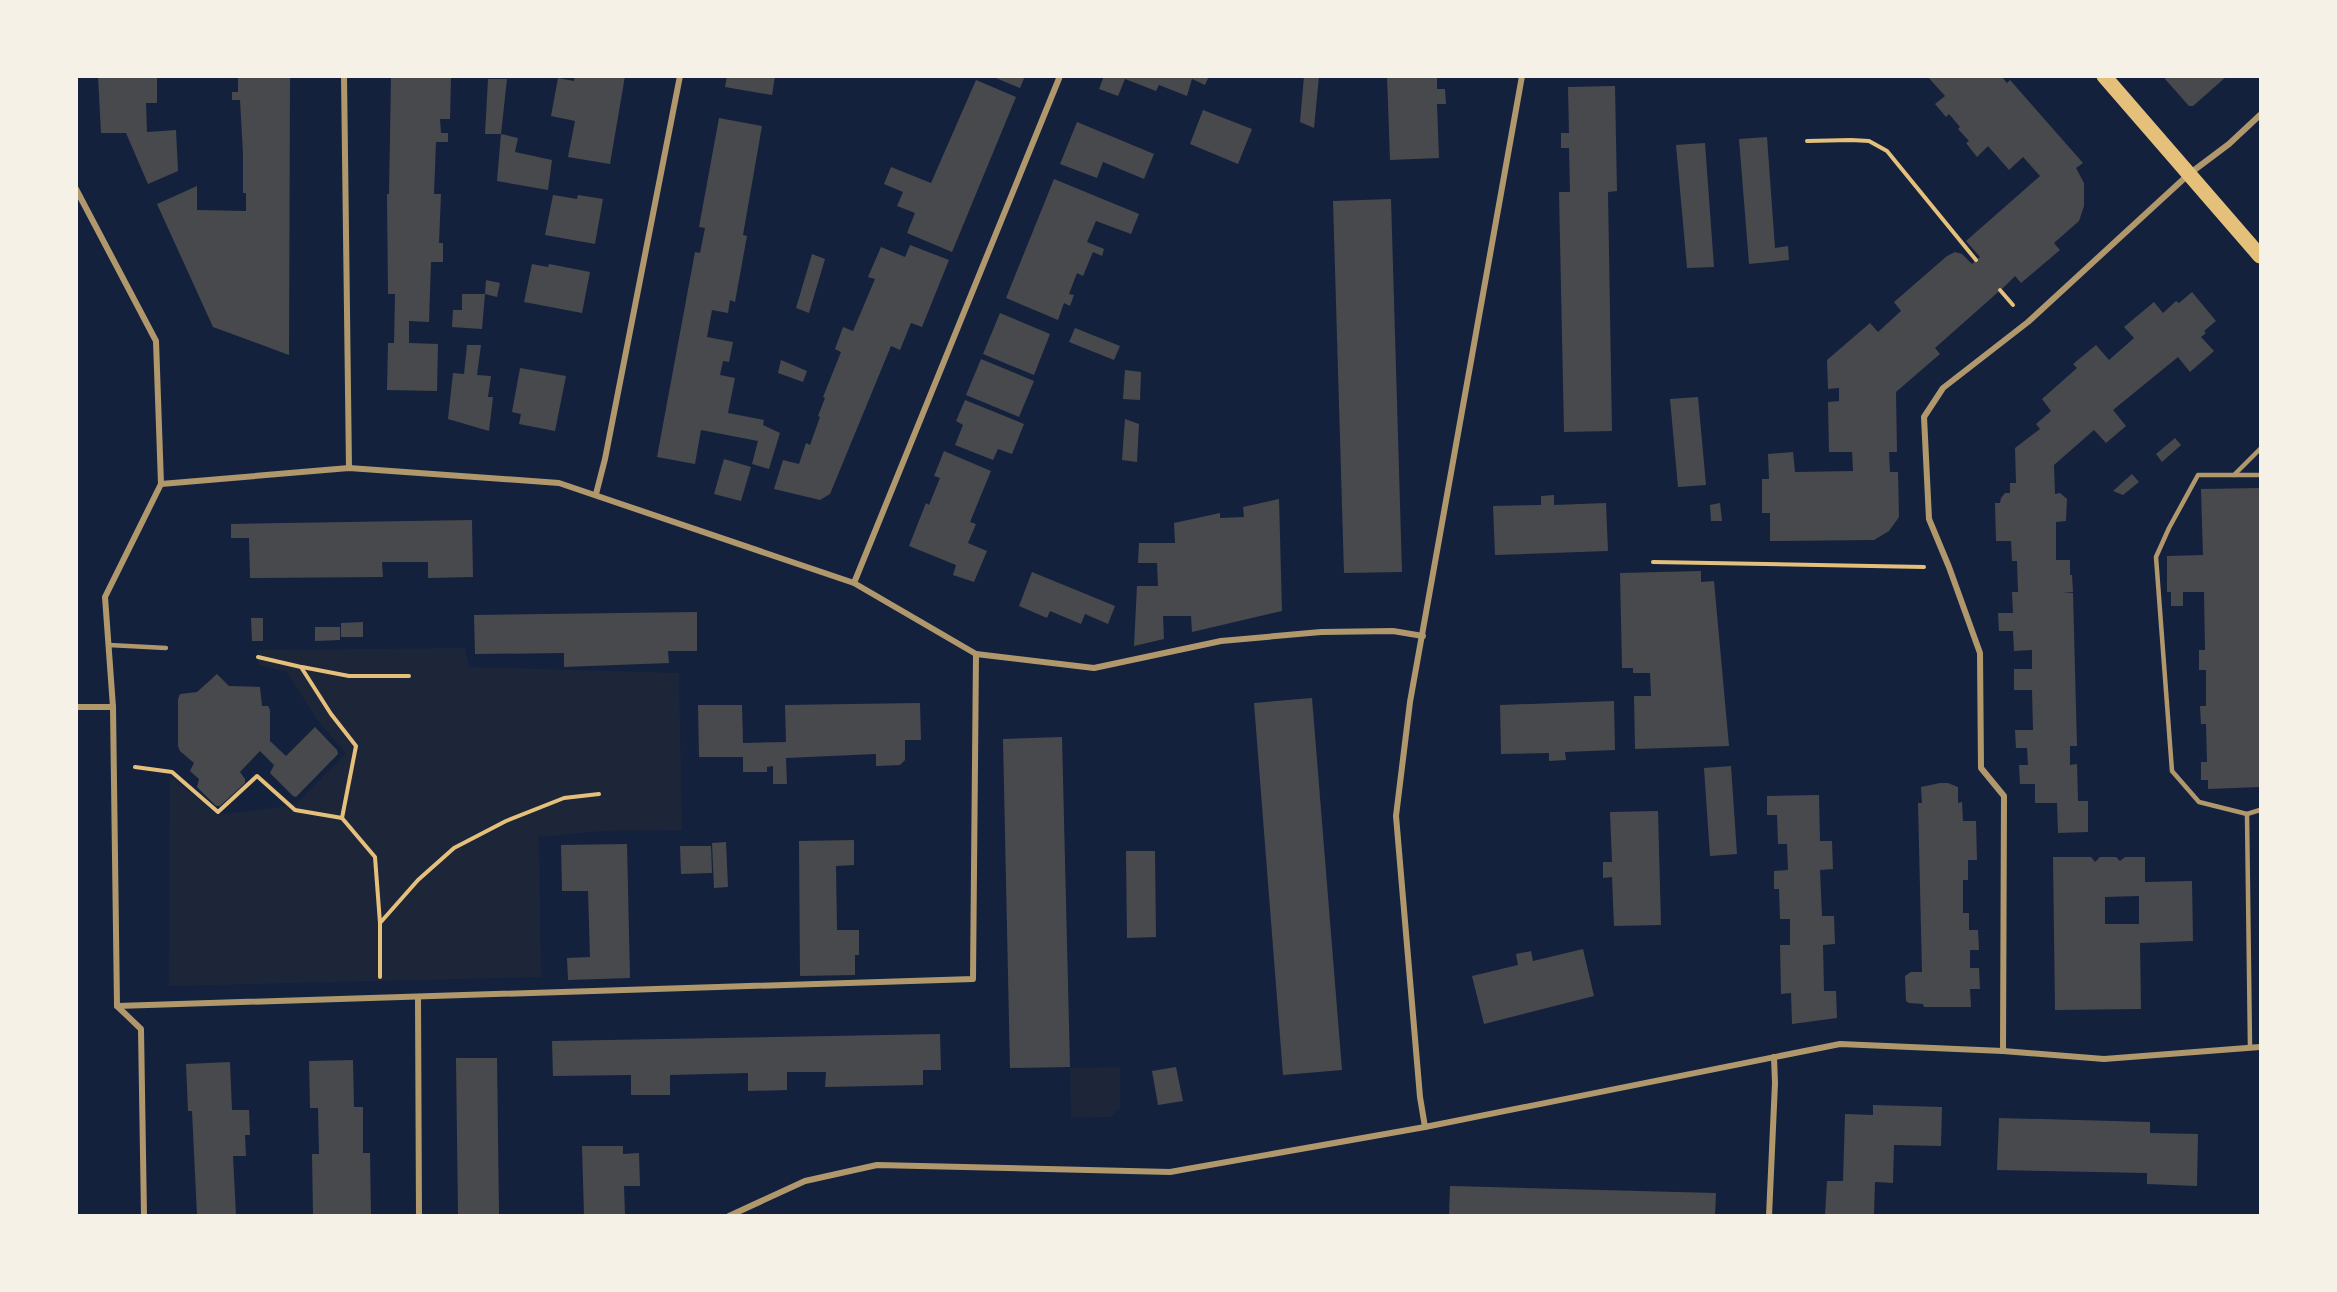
<svg xmlns="http://www.w3.org/2000/svg" width="2337" height="1292" font-family="Montserrat,sans-serif">
  <style>
    .green { fill: #1d2539 }
    .building { fill: #48494c; fill-rule: evenodd }
    .lines { fill: none; stroke-linecap: round; stroke-linejoin: round }
    .path { stroke: #e5c07b; stroke-width: 4 }
    .service { stroke: #b1986c; stroke-width: 4.5 }
    .minor { stroke: #b1986c; stroke-width: 6 }
    .primary { stroke: #e5c07b; stroke-width: 15 }
  </style>
  <rect width="100%" height="100%" fill="#14213d"/>
  <g class="green">
    <polygon points="465,648 469,667 679,673 682,830 603,831 539,837 541,977 169,986 170,776 218,815 295,805 346,753 317,720 287,672 258,665 257,650"/>
    <polygon points="1120,1067 1120,1108 1110,1117 1071,1118 1070,1068"/>
  </g>
  <g class="building">
    <polygon points="98,76 157,76 157,103 146,103 147,132 176,130 178,171 148,184 126,133 101,133"/>
    <polygon points="238,76 290,76 289,355 213,327 157,204 197,186 197,210 246,211 246,193 243,193 243,154 240,100 232,100 232,92 238,92"/>
    <polygon points="391,76 451,78 450,119 440,119 441,133 448,133 448,142 436,142 434,194 441,194 439,243 443,243 443,262 431,262 429,322 409,321 409,343 438,344 437,391 387,390 388,343 394,343 395,294 388,294 387,194 389,194"/>
    <polygon points="575,76 625,76 610,164 568,157 575,121 551,116 558,78 574,81"/>
    <polygon points="727,76 775,76 772,95 725,87"/>
    <polygon points="991,76 1025,76 1020,88"/>
    <polygon points="1104,76 1209,76 1205,85 1192,79 1187,96 1159,85 1156,91 1125,79 1118,96 1099,89"/>
    <polygon points="1304,76 1319,76 1314,128 1300,122"/>
    <polygon points="1387,76 1437,76 1437,89 1445,89 1446,104 1437,104 1439,158 1390,160"/>
    <polygon points="1927,76 2001,76 2007,83 2010,80 2083,163 2076,168 2084,183 2084,206 2079,221 2054,243 2060,250 2021,283 2015,276 2005,286 1935,348 1940,354 1896,392 1897,452 1889,452 1890,472 1898,472 1899,517 1889,531 1874,540 1770,541 1770,513 1762,513 1762,479 1769,479 1768,454 1793,452 1795,472 1853,471 1852,452 1829,452 1828,402 1839,401 1839,388 1828,389 1827,360 1870,323 1878,332 1901,311 1894,302 1947,256 1955,252 1962,254 1972,264 1980,257 1966,241 2040,176 2023,157 2009,170 1988,146 1977,157 1966,143 1969,141 1958,129 1960,127 1949,114 1946,117 1935,104 1945,96"/>
    <polygon points="2168,76 2227,76 2193,106 2189,106 2165,79"/>
    <polygon points="488,79 507,79 501,134 518,138 515,152 552,160 548,190 497,181 501,134 485,134"/>
    <polygon points="976,80 1016,97 952,252 907,233 915,213 897,206 903,192 884,184 891,167 931,183"/>
    <polygon points="1615,86 1617,191 1608,192 1612,431 1564,432 1559,192 1570,192 1569,148 1561,148 1561,133 1569,133 1568,87"/>
    <polygon points="1203,110 1252,129 1238,164 1190,144"/>
    <polygon points="719,118 762,126 743,235 747,236 735,302 730,300 728,313 712,310 707,337 733,342 729,362 723,361 720,375 735,378 728,413 764,420 763,425 780,433 769,469 752,464 758,441 701,430 695,464 657,457 695,252 700,253 705,228 699,227"/>
    <polygon points="1077,122 1154,154 1144,179 1103,162 1097,178 1060,164"/>
    <polygon points="1767,137 1775,248 1788,246 1789,260 1749,264 1739,139"/>
    <polygon points="1705,143 1714,267 1687,268 1676,145"/>
    <polygon points="1054,179 1139,214 1131,234 1096,221 1087,242 1104,249 1102,256 1093,252 1083,276 1077,273 1069,294 1074,295 1070,306 1064,303 1058,320 1006,298"/>
    <polygon points="553,195 577,199 578,195 603,199 595,244 545,235"/>
    <polygon points="1391,199 1402,572 1344,573 1333,201"/>
    <polygon points="910,245 949,260 922,327 911,323 900,350 891,346 830,494 820,500 774,489 783,460 799,464 806,443 810,445 820,417 818,416 825,398 823,397 841,352 835,349 843,327 853,331 875,279 868,277 881,247 905,257"/>
    <polygon points="812,254 825,259 809,313 796,308"/>
    <polygon points="532,264 548,267 549,264 590,272 582,313 524,302"/>
    <polygon points="486,280 500,283 497,297 485,294"/>
    <polygon points="2192,292 2216,321 2204,331 2206,333 2201,337 2214,351 2190,372 2178,357 2113,410 2126,426 2106,443 2094,430 2054,465 2055,494 2060,493 2067,499 2066,521 2056,522 2056,560 2070,560 2070,575 2072,575 2073,592 2063,592 2073,593 2077,746 2070,746 2070,765 2077,764 2078,801 2088,801 2088,832 2058,833 2057,803 2035,803 2035,784 2020,784 2019,765 2028,765 2027,748 2016,748 2015,730 2033,730 2032,690 2014,690 2014,669 2032,669 2032,650 2014,651 2013,631 1999,631 1998,613 2013,613 2012,592 2018,592 2017,561 2012,561 2011,541 1996,541 1995,503 2000,503 2001,498 2005,493 2010,493 2010,483 2016,483 2015,448 2040,429 2036,424 2051,411 2042,399 2077,368 2073,364 2096,345 2109,360 2134,338 2124,327 2154,302 2163,313 2176,301 2179,303"/>
    <polygon points="462,294 485,294 482,329 452,327 453,310 462,310"/>
    <polygon points="1000,313 1050,334 1034,375 983,354"/>
    <polygon points="1075,328 1120,346 1114,360 1069,342"/>
    <polygon points="467,345 481,345 477,375 491,376 488,397 493,397 489,431 448,419 453,373 464,374"/>
    <polygon points="981,359 1034,381 1019,417 966,395"/>
    <polygon points="781,360 807,371 803,382 778,373"/>
    <polygon points="520,368 566,376 555,431 519,424 521,414 512,412"/>
    <polygon points="1125,370 1141,372 1140,400 1123,399"/>
    <polygon points="1698,397 1706,485 1678,487 1670,399"/>
    <polygon points="965,400 1024,424 1012,454 998,449 993,460 955,445 963,425 956,421"/>
    <polygon points="1125,419 1139,424 1137,462 1122,460"/>
    <polygon points="2175,438 2181,445 2162,462 2156,454"/>
    <polygon points="944,451 991,471 970,522 976,524 968,543 987,551 974,582 953,575 956,565 909,546 926,503 929,505 940,478 934,476"/>
    <polygon points="724,459 751,467 741,501 714,494"/>
    <polygon points="2132,474 2139,482 2123,495 2113,491"/>
    <polygon points="2260,488 2260,787 2208,789 2208,780 2201,780 2201,762 2207,762 2206,724 2201,724 2200,706 2206,706 2206,670 2199,670 2199,650 2205,650 2204,592 2183,592 2183,606 2171,606 2171,592 2167,592 2167,556 2203,555 2201,489"/>
    <polygon points="1554,495 1554,505 1606,503 1608,551 1495,555 1493,506 1541,505 1541,496"/>
    <polygon points="1279,499 1282,611 1192,632 1191,616 1163,616 1164,639 1134,646 1137,586 1158,586 1157,563 1138,563 1139,543 1175,543 1174,523 1220,513 1220,518 1244,517 1243,507"/>
    <polygon points="1720,503 1722,521 1711,521 1710,505"/>
    <polygon points="472,520 473,577 428,578 428,562 382,562 383,577 250,578 249,538 231,538 231,524"/>
    <polygon points="1701,571 1701,582 1714,581 1729,746 1635,749 1634,696 1651,696 1650,673 1633,673 1633,668 1622,668 1620,573"/>
    <polygon points="1032,572 1115,606 1108,624 1085,614 1081,624 1050,611 1047,618 1019,606"/>
    <polygon points="697,612 697,651 668,651 669,663 564,667 564,653 475,654 474,615"/>
    <polygon points="251,618 263,618 263,641 252,641"/>
    <polygon points="363,622 363,637 341,637 341,623"/>
    <polygon points="315,627 340,627 340,640 315,641"/>
    <polygon points="217,674 229,686 260,687 262,706 268,706 270,710 270,741 286,756 315,727 337,750 338,754 296,797 293,796 270,773 274,765 260,751 240,772 245,779 245,783 220,806 216,806 197,787 199,779 190,771 194,763 180,751 178,746 178,699 180,694 197,692"/>
    <polygon points="1312,698 1342,1070 1283,1075 1254,703"/>
    <polygon points="1614,701 1615,750 1565,752 1566,760 1549,761 1549,753 1501,754 1500,705"/>
    <polygon points="920,703 921,740 905,740 905,760 900,765 876,766 876,754 786,758 787,784 773,784 773,766 767,767 767,772 743,772 743,757 699,757 698,705 742,705 743,743 786,742 785,705"/>
    <polygon points="1062,737 1070,1067 1010,1068 1003,739"/>
    <polygon points="1731,766 1737,854 1710,856 1704,768"/>
    <polygon points="1940,783 1948,783 1958,787 1958,803 1962,802 1963,821 1976,821 1977,860 1968,860 1968,880 1963,880 1963,913 1969,913 1969,930 1978,930 1979,950 1970,950 1970,968 1979,968 1980,989 1970,989 1971,1007 1924,1007 1923,1004 1909,1003 1906,1001 1905,976 1911,972 1922,972 1918,803 1922,803 1921,787"/>
    <polygon points="1819,795 1820,841 1832,841 1833,869 1820,870 1822,916 1834,916 1835,944 1823,945 1824,991 1836,991 1837,1018 1792,1024 1791,993 1781,994 1780,945 1790,945 1790,919 1780,919 1779,889 1774,889 1774,871 1788,870 1787,844 1778,844 1777,815 1767,815 1767,796"/>
    <polygon points="1658,811 1661,925 1614,926 1612,877 1603,878 1603,862 1612,862 1610,812"/>
    <polygon points="854,840 854,865 836,866 837,930 859,930 859,955 855,955 855,975 800,976 799,841"/>
    <polygon points="726,842 728,887 714,888 712,843"/>
    <polygon points="627,844 630,978 568,980 567,958 590,957 588,891 562,891 561,845"/>
    <polygon points="680,846 711,846 712,873 681,874"/>
    <polygon points="1126,851 1155,851 1156,937 1127,938"/>
    <path d="M2053 857H2091L2095 862 2100 857H2116L2120 861 2125 857H2145V882L2192 881 2193 941 2140 943 2141 1009 2055 1010ZM2139 896V924H2105V897Z"/>
    <polygon points="1583,949 1594,996 1484,1024 1472,976 1518,965 1516,954 1531,951 1533,961"/>
    <polygon points="940,1034 941,1070 923,1070 923,1085 825,1087 826,1072 787,1072 787,1090 748,1091 748,1073 670,1075 670,1095 631,1095 631,1075 553,1076 552,1041"/>
    <polygon points="456,1058 497,1058 499,1215 458,1215"/>
    <polygon points="353,1060 354,1107 363,1107 363,1153 370,1153 371,1215 313,1215 312,1154 319,1154 318,1108 310,1108 309,1061"/>
    <polygon points="230,1062 232,1110 249,1110 250,1135 245,1135 246,1156 233,1156 236,1215 197,1215 192,1111 188,1111 186,1064"/>
    <polygon points="1176,1067 1183,1101 1158,1105 1152,1071"/>
    <polygon points="1873,1105 1942,1107 1941,1146 1894,1145 1893,1183 1875,1182 1874,1215 1825,1215 1827,1181 1843,1181 1845,1114 1873,1115"/>
    <polygon points="1999,1118 2150,1122 2150,1133 2198,1134 2197,1186 2147,1184 2147,1173 1997,1170"/>
    <polygon points="582,1146 623,1146 623,1154 639,1153 640,1186 624,1186 625,1215 584,1215"/>
    <polygon points="1450,1186 1716,1193 1715,1215 1449,1215"/>
  </g>
  <g class="lines">
    <g class="path">
      <polyline points="1807,141 1851,140 1869,141 1887,151 1976,260"/>
      <polyline points="2000,290 2013,305"/>
      <polyline points="1653,562 1924,567"/>
      <polyline points="258,657 301,667 331,714 356,746 342,818"/>
      <polyline points="302,667 349,676 409,676"/>
      <polyline points="135,767 172,772 218,812 257,776 295,810 342,818 375,857 380,923 380,977"/>
      <polyline points="380,923 418,880 454,848 506,821 564,798 599,794"/>
    </g>
    <g class="service">
      <polyline points="2234,475 2260,449"/>
      <polyline points="2260,475 2198,475 2169,528 2156,557 2172,771 2199,802 2247,814 2260,810"/>
      <polyline points="109,645 166,648"/>
      <polyline points="2247,814 2250,1048"/>
    </g>
    <g class="minor">
      <polyline points="344,76 349,468"/>
      <polyline points="76,189 156,341 161,484"/>
      <polyline points="596,494 605,459 680,76"/>
      <polyline points="854,583 1060,76"/>
      <polyline points="76,707 113,707 105,597 161,484 349,468 559,483 854,583 976,654 1094,668 1221,641 1321,632 1393,631 1423,636"/>
      <polyline points="113,707 117,1006 141,1029 144,1216"/>
      <polyline points="418,998 419,1216"/>
      <polyline points="117,1006 973,979 976,654"/>
      <polyline points="2003,1051 2004,796 1981,768 1980,653 1949,567 1929,519 1924,417 1943,388 2028,322 2189,174 2229,144 2260,115"/>
      <polyline points="1425,1127 1420,1097 1396,816 1410,702 1522,76"/>
      <polyline points="729,1216 805,1181 877,1165 1170,1172 1425,1127 1840,1044 2003,1051 2104,1059 2260,1047"/>
      <polyline points="1769,1216 1775,1083 1774,1057"/>
    </g>
    <polyline class="primary" points="2104,76 2260,256"/>
  </g>
  <rect width="2337" height="1292" fill="none" stroke="#f6f1e7" stroke-width="156"/>
</svg>
